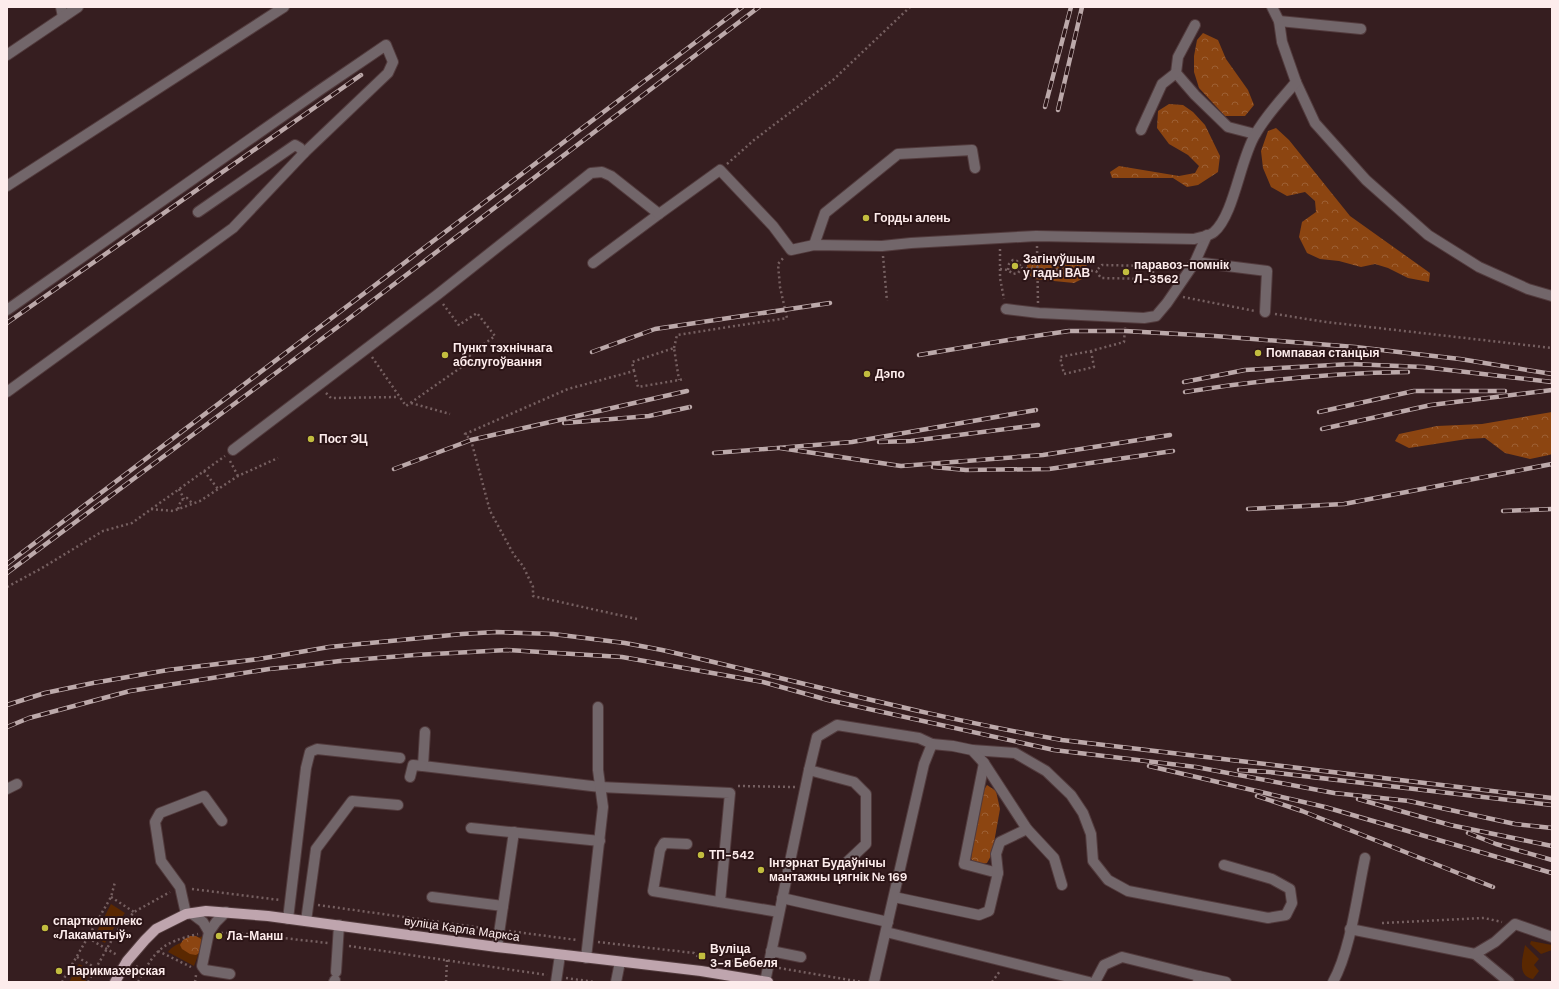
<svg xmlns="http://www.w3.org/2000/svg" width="1559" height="989" font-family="'DM Sans',sans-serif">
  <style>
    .green { fill: #5a2801 }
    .forest { fill: url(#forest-crowns) }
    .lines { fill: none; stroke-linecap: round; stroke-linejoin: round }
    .minor-casing { stroke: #523b3d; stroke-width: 12 }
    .major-casing { stroke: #523b3d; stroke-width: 12 }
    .path { stroke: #766061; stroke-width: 2.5; stroke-dasharray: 2 3; stroke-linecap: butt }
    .minor { stroke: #72666a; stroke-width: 10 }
    .major { stroke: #bfa5ae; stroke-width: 10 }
    .rail-casing { stroke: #bca9aa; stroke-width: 4.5 }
    .rail { stroke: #2c1517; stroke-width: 3; stroke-dasharray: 9; stroke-linecap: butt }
    .poi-dot { fill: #c2bd3f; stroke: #2c1517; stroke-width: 1.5 }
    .labels { text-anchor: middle; stroke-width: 4; stroke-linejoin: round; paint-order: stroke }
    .poi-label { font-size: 12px; font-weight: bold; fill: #fdecec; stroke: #2c1517; text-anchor: start }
    .street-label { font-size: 12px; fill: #fdecec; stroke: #2c1517 }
  </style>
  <defs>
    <pattern id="forest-crowns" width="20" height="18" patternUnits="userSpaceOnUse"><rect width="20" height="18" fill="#8c4511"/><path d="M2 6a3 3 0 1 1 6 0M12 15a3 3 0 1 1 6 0" fill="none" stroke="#9d6034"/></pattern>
  </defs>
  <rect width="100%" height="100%" fill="#361e20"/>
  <g class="green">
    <polygon points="111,904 125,913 115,926 105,943 94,937"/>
    <path d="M203 936V942L194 966 168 952C175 942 191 940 203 936Z"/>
    <polygon points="1531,941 1552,945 1552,950 1541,954 1530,944"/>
    <path d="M1525 945 1539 959 1534 965 1539 971 1533 979C1516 976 1523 957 1525 945Z"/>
    <polygon points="79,964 91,970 85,982 69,982"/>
  </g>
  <g class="forest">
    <polygon points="1203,33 1218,40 1226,59 1248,90 1254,105 1245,116 1225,116 1199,88 1194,72 1194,56 1197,40"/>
    <polygon points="1169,104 1183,105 1193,112 1205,125 1220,156 1218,172 1198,185 1187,187 1173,178 1112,178 1110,172 1119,166 1179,176 1195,173 1199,166 1188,155 1169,144 1157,128 1158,111"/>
    <polygon points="1276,128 1289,140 1350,216 1430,273 1429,282 1408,278 1388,268 1375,264 1361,267 1339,261 1320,259 1307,253 1299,237 1302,222 1316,212 1315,201 1305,192 1287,196 1271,187 1263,168 1261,151 1268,131"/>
    <path d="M1043 254C1062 258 1077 247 1088 268L1084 278 1074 283 1034 279 1027 273V263L1030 256Z"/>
    <polygon points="1552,412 1552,454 1549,455 1530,459 1505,453 1485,438 1467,439 1409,448 1395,441 1399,434 1437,426 1482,424"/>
    <polygon points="987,785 996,791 1000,809 992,854 987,863 977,865 971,859 980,796"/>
    <path d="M190 936H196L201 939C203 948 203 951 196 955L190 954 182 949 180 945 183 940Z"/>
  </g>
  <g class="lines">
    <g class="minor-casing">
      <g id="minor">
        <polyline points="61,7 63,17"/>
        <polyline points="1279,21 1361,29"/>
        <polyline points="1195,25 1178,57 1176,73 1195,95 1228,127 1255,134"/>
        <polyline points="7,55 78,7"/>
        <polyline points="1296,82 1315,123 1366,180 1428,235 1479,267 1528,289 1552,296"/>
        <polyline points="1141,130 1162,84 1176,73"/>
        <polyline points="7,186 284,7"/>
        <polyline points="814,245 825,213 898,154 972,150 975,168"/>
        <polyline points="1195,262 1267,271 1265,312"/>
        <polyline points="593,263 659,214"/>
        <polyline points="1006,309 1039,313 1144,318 1156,316 1167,303 1195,262 1207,235"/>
        <polyline points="7,310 320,90 386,45 393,62 388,73 304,153"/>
        <polyline points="7,392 233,228 304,153 300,148 295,145 198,212"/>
        <path d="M233 450 437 295 591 173 602 172 611 176 659 214 720 170 773 226 791 250 814 245 882 246 911 243 1036 236 1194 239C1200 237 1210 236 1214 232 1234 215 1240 160 1255 135 1266 115 1282 99 1296 82L1282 42 1279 21 1272 7"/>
        <polyline points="425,732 423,766 600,787 730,793 720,902"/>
        <polyline points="972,750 1015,753 1046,771 1071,795 1083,813 1091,834 1093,861 1108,880 1128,891 1268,918 1286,915 1292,903 1290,889 1272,879 1224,865"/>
        <polyline points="984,763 964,864 998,873"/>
        <polyline points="809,770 854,782 866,794 866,844 847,862"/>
        <polyline points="410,777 413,765 423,766"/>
        <polyline points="7,789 17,784"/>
        <polyline points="471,828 600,841"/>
        <polyline points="687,844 664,843 660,850 653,891 779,912"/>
        <polyline points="432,897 503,906"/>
        <polyline points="894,897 979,915 989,911 998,873 996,854 1000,842 1027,829"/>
        <polyline points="782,898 888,922"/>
        <polyline points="226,912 216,922 209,932 202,966 205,970 230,974"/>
        <polyline points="191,913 203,922 209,932"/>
        <polyline points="186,914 180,887 161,861 155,822 160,813 204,796 222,821"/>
        <polyline points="288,919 306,768 310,752 317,749 400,758"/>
        <polyline points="306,921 316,849 352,801 398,805"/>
        <polyline points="1350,929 1475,954 1509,982"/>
        <polyline points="886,932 1089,982"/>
        <polyline points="497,947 514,832"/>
        <polyline points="771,951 801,957"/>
        <polyline points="1475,954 1495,942 1515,924 1552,937"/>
        <polyline points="586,958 603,807 598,770 598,707"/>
        <polyline points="336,972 339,925"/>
        <polyline points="1199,976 1226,982"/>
        <polyline points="334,982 335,980"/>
        <polyline points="556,982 560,955"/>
        <polyline points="616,982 620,962"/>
        <polyline points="765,982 809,770 817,737 837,725 919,738 932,744"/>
        <polyline points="874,982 924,764 932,744 953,746 972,750 984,763 1027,829 1054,858 1062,885"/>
        <polyline points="1095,982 1104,965 1122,957 1199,976 1198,982"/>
        <path d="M1333 982C1351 949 1357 895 1365 858"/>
      </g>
    </g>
    <g class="major-casing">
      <polyline id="major" points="115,982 127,961 145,940 156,929 186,914 206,911 268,916 497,947 701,971 768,982"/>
    </g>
    <g class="path">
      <polyline points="727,164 754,140 833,80 910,7"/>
      <polyline points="1037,246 1038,303"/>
      <polyline points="1000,249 1000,278 1004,299"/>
      <polyline points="883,256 887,301"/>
      <polyline points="1000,269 1008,270 1013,274 1018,273 1022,268 1096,271 1101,278 1150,279 1153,276 1153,268 1149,266 1102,265 1096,271"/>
      <polyline points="1008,270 1009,264 1013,260 1017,261 1022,268"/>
      <polyline points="1183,297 1255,311"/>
      <polyline points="443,304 461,328"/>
      <polyline points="1275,314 1326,322 1552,348"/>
      <polyline points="674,348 677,335 787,318 780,287 778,264 784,257"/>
      <polyline points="1091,351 1094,367 1064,374 1060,357 1091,351 1124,342 1125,327"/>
      <polyline points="372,357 406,406 473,359 469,355 495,336 477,313 459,325"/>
      <polyline points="634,371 632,362 674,348 679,380"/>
      <polyline points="326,393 331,398 399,397"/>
      <polyline points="411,403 450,414"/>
      <polyline points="230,461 238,476"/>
      <polyline points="204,471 218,489"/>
      <polyline points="179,489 184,499"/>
      <polyline points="151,509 173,511 200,501 238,476 278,458"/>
      <polyline points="178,509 181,500 187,498 193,504"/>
      <polyline points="7,587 42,568 103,531 132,523 225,456"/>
      <polyline points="637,619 533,596 533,587 523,566 514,555 490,511 471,440 465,434 568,389 634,371 638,387 685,379"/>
      <polyline points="738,786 795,787"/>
      <polyline points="192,889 280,900"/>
      <polyline points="111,897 134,912"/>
      <polyline points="318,905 490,929"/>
      <polyline points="1382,923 1484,918 1502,922"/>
      <polyline points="509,931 577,940"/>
      <polyline points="221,933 238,933 328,943"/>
      <polyline points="88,938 117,955"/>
      <polyline points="598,942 694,953 702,960"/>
      <polyline points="349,946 547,975"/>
      <polyline points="158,951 191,967"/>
      <polyline points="77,957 96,968"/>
      <polyline points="723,963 727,960 758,965"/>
      <polyline points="136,966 144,971"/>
      <polyline points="779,968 862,982"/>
      <polyline points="566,978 595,982"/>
      <polyline points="62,982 111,897 115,882"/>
      <polyline points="88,982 117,931 134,912 170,892"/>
      <path d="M138 982C156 949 161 943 198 934"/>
      <polyline points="195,982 196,975"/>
      <polyline points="446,982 447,960"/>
      <polyline points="992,982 1000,971"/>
    </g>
    <use href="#minor" class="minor"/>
    <use href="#major" class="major"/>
    <g class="rail-casing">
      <g id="rail">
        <polyline points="1045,107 1071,7"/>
        <polyline points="1058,110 1082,7"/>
        <polyline points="7,323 361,75"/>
        <polyline points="592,352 655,329 830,303"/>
        <polyline points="919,355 1008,340 1069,331 1125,331 1215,336 1355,347 1460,359 1552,374"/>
        <polyline points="1184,382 1245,370 1351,364 1423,367 1552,382"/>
        <path d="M1185 392C1259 380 1333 373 1408 372"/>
        <polyline points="1319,412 1414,391 1505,391"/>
        <polyline points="564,423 649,416 690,407"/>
        <polyline points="1322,429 1431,405 1552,390"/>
        <polyline points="879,442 911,441 1038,425"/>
        <polyline points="780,448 901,466 1043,455 1170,435"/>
        <polyline points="714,453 852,442 1036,410"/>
        <polyline points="933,467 966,470 1049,469 1173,451"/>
        <polyline points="394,469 471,440 687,391"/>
        <polyline points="1248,509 1344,504 1552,464"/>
        <polyline points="1503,511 1552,509"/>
        <polyline points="7,564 742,7"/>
        <polyline points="7,573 343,323 759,7"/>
        <path d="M7 705 45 693 93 683 168 670 259 659 329 647 462 634 496 632 553 634 625 643 662 650C794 680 928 717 1062 740L1552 798"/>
        <polyline points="7,727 29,718 130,691 269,669 300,666 340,661 415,655 507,650 622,657 763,682 828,700 1054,750 1196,767 1334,793 1409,801 1515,824 1552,828"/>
        <polyline points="1149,766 1325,807 1552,873"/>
        <polyline points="1239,770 1269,772 1552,805"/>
        <polyline points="1257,796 1302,811 1493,887"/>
        <polyline points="1358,799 1450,825 1552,846"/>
        <polyline points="1468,833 1496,844 1552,860"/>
      </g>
    </g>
    <use href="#rail" class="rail"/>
  </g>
  <g class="poi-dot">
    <circle cx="866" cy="218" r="4"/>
    <circle cx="1015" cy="266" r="4"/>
    <circle cx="1126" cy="272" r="4"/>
    <circle cx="1258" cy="353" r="4"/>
    <circle cx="445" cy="355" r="4"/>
    <circle cx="867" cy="374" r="4"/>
    <circle cx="311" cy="439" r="4"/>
    <circle cx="701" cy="855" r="4"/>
    <circle cx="761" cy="870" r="4"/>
    <circle cx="45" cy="928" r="4"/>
    <circle cx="219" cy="936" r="4"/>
    <rect x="698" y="952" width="8" height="8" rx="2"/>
    <circle cx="59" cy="971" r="4"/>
  </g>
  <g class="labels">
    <g class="poi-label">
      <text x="874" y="222">Горды алень</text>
      <text x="1023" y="263">Загінуўшым<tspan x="1023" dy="14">у гады ВАВ</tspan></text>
      <text x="1134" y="269">паравоз-помнік<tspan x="1134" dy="14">Л-3562</tspan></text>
      <text x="453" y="352">Пункт тэхнічнага<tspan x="453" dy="14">абслугоўвання</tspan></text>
      <text x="1266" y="357">Помпавая станцыя</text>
      <text x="875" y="378">Дэпо</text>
      <text x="319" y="443">Пост ЭЦ</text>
      <text x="709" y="859">ТП-542</text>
      <text x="769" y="867">Інтэрнат Будаўнічы<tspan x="769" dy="14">мантажны цягнік № 169</tspan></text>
      <text x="53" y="925">спарткомплекс<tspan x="53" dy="14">«Лакаматыў»</tspan></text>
      <text x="227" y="940">Ла-Манш</text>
      <text x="710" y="953">Вуліца<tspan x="710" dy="14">3-я Бебеля</tspan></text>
      <text x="67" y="975">Парикмахерская</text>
    </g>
    <g class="street-label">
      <text transform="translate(462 929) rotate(8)" y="4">вуліца Карла Маркса</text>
    </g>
  </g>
  <rect width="1559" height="989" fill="none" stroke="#fdecec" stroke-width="16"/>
</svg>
